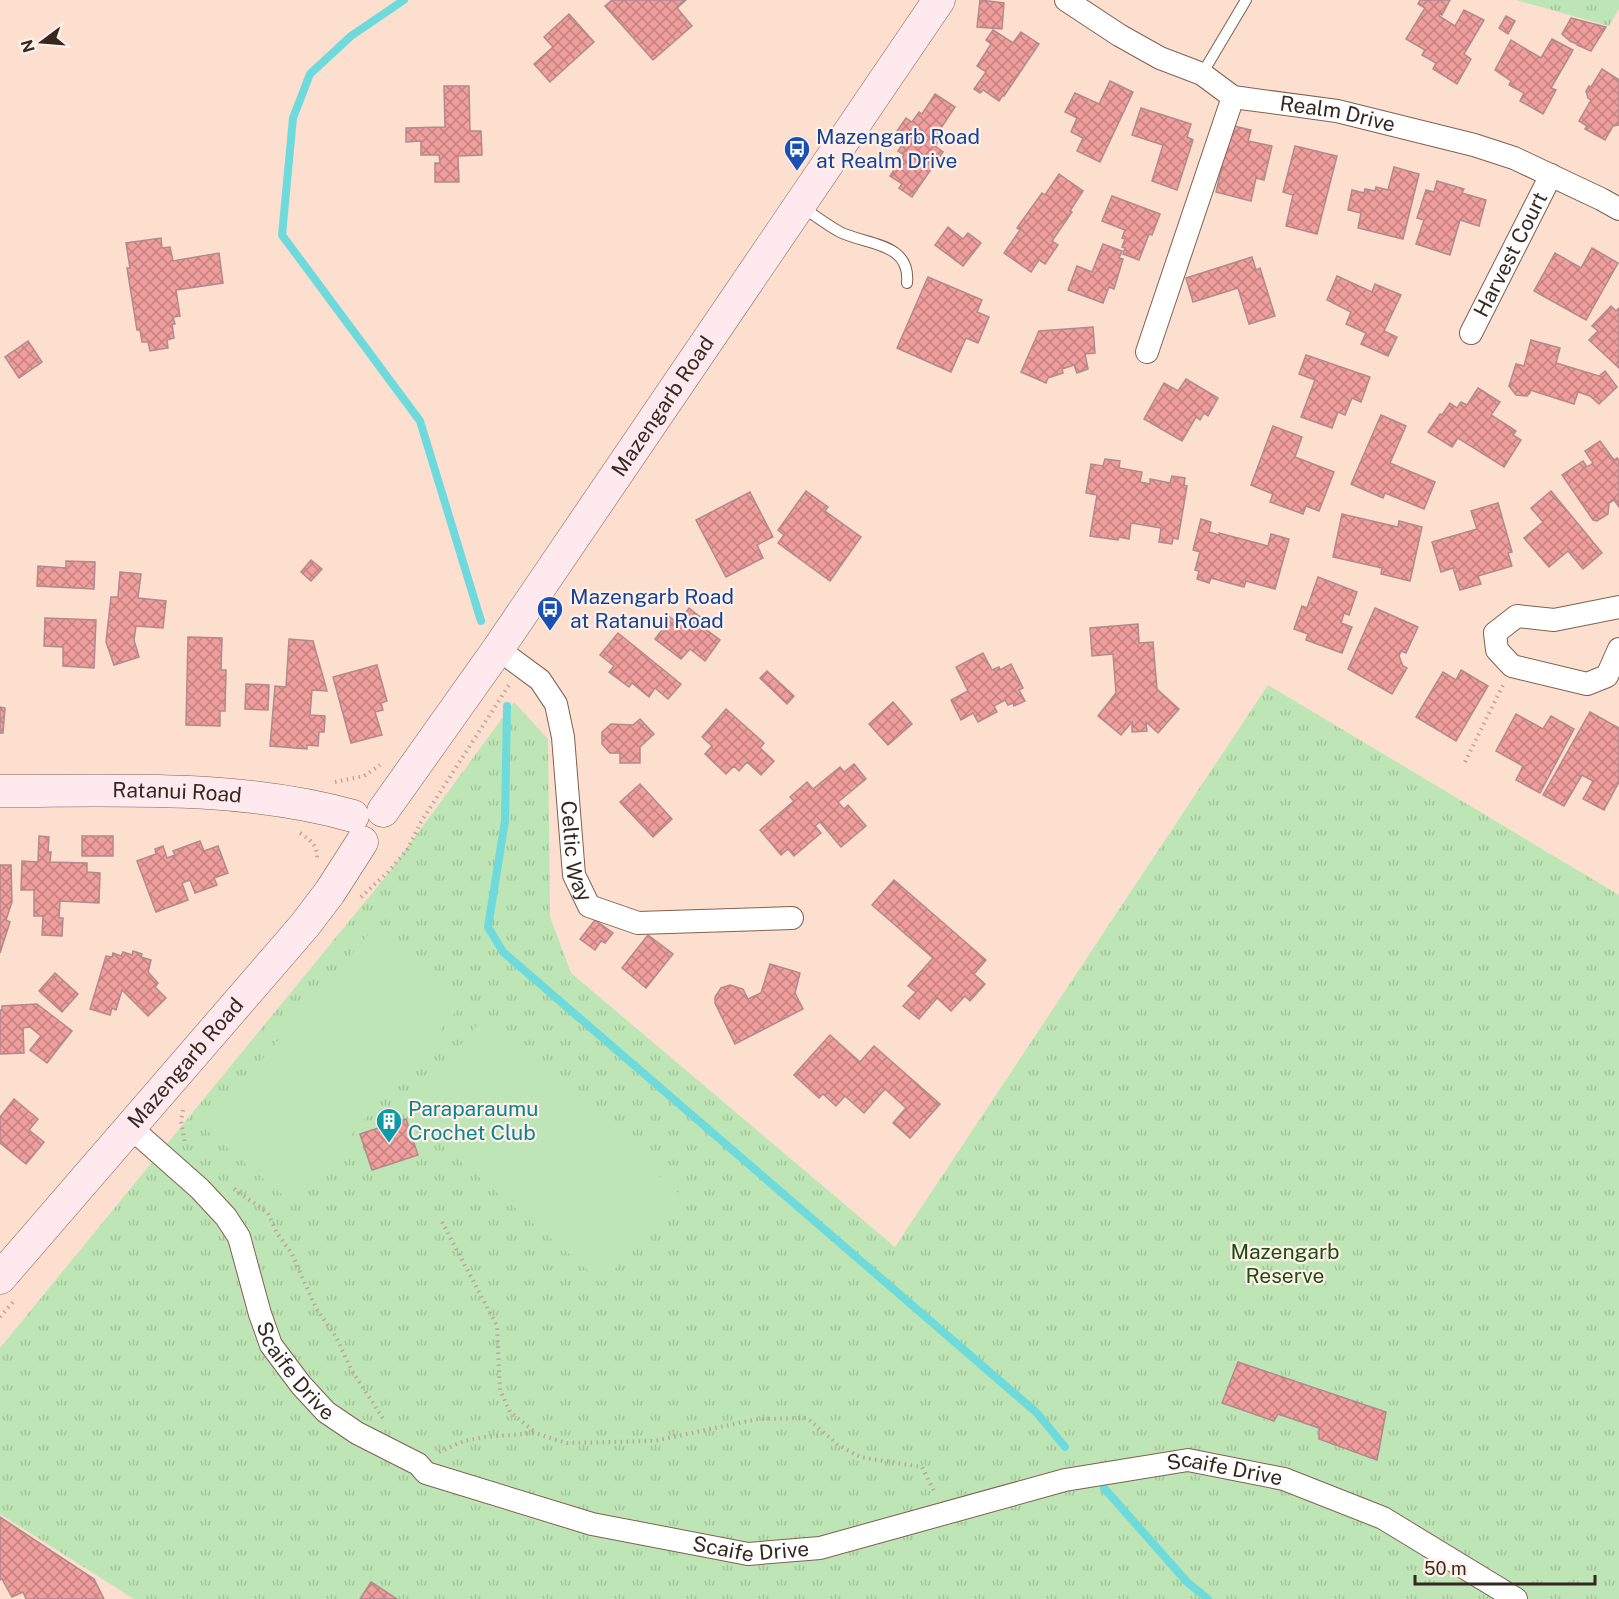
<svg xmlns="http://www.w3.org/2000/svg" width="1619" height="1599" font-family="'Public Sans',sans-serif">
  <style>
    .park { fill: url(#park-tufts) }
    .pitch { fill: #bde5b5 }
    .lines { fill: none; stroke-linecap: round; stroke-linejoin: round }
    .stream { stroke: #6fdadb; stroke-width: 8 }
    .building { fill: url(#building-cross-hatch); stroke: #b28a89; stroke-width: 1.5 }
    .lane-casing { stroke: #81614f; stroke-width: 12 }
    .street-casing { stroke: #81614f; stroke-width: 24 }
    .secondary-casing { stroke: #81614f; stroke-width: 33 }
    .path { stroke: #bea598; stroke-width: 4; stroke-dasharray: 1.5 4.5; stroke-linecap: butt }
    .lane { stroke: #fff; stroke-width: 10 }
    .street { stroke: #fff; stroke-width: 22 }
    .secondary { stroke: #fde9ee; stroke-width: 32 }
    .labels { text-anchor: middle; stroke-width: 4.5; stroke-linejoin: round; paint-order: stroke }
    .street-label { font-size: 21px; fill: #362820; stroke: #fff0e8 }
    .transit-label { font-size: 21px; fill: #164399; stroke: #fff0e8; text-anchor: start }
    .culture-label { font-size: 21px; fill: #0d838f; stroke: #fff0e8; text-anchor: start }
    .park-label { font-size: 21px; fill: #1d4d12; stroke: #fff0e8 }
  </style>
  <defs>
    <pattern id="park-tufts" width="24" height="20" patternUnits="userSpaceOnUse" patternTransform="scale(1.5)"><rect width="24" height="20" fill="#bde5b5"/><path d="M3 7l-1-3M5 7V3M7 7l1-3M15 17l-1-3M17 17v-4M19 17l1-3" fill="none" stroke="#a3c49b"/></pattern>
    <pattern id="building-cross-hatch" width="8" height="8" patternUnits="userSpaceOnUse" patternTransform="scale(1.5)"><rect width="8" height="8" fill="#f09e9d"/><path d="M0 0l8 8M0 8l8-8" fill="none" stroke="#c38180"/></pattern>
  </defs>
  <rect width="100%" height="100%" fill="#fddfcf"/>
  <g class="park">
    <polygon points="1516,0 1619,0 1619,9 1609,26"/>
    <polygon points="1268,685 1619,895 1619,1599 134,1599 0,1514 0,1348 387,875 514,702 548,739 550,917 571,973 895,1247"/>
  </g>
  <g class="pitch">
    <polygon points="372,930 461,1006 293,1204 204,1128"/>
    <polygon points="480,1022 679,1193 603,1283 403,1112"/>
  </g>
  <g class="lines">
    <g class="stream">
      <polyline points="404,0 351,36 310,74 293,118 282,235 420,421 481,621"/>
      <polyline points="507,706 505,821 488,927 503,952 1037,1413 1065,1447"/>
      <polyline points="1104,1488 1187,1582 1208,1599"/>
    </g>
  </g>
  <g class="building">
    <polygon points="612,0 686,0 677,8 692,26 653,60 605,6"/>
    <polygon points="980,0 1004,3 1002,29 977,27"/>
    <polygon points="1420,0 1450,0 1442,15 1440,14 1439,16 1455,26 1464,10 1484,20 1464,54 1471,59 1457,84 1433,69 1436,63 1422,55 1425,50 1406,39 1425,8 1418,4"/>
    <polygon points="569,14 594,42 550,82 534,64 553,47 544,37"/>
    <polygon points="1506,16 1515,21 1508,34 1499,28"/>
    <polygon points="1571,18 1606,27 1591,51 1577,45 1577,44 1570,41 1562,34"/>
    <polygon points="993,30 1013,43 1021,32 1039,44 1004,96 1003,95 999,101 983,90 980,93 974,89 986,72 977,66 991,44 986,40"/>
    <polygon points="1552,39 1573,50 1551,88 1556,90 1543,114 1520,101 1524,93 1509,85 1511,81 1495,70 1511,40 1541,58"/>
    <polygon points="1602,69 1619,80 1619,125 1613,126 1605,140 1585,129 1587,126 1579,121 1591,100 1588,98 1586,91 1589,86 1591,87"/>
    <polygon points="1110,81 1133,92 1100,162 1077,151 1083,138 1071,132 1077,118 1065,112 1075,93 1099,104"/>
    <polygon points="444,86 469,86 470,131 481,131 482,155 458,156 459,182 435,182 435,163 440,163 439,155 421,155 421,141 406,142 406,128 445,127"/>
    <polygon points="935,94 955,107 935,137 939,140 935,146 943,152 912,197 899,188 902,184 890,176 904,155 898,151 907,138 897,131 906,118 912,122 919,112 922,114"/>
    <polygon points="1141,108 1191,124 1187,137 1193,140 1177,190 1152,181 1163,145 1132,135"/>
    <polygon points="1226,124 1251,130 1248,141 1272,146 1264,180 1256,178 1251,201 1216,192 1222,167 1216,166"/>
    <polygon points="1295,146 1337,156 1317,234 1286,226 1293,195 1283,192"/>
    <polygon points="1394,167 1419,174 1403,239 1358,228 1361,213 1348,210 1352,190 1364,193 1365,189 1375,191 1376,187 1388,190"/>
    <polygon points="1059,174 1083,191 1070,211 1072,212 1052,241 1058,245 1045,264 1039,260 1031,272 1004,253 1020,230 1017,228 1042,193 1045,195"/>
    <polygon points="1437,181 1464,189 1462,193 1486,200 1479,226 1460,220 1450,255 1416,244 1424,220 1417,218 1426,190 1434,192"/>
    <polygon points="1112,196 1160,214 1152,235 1149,234 1139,260 1123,254 1125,248 1122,247 1125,239 1122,238 1125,230 1102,221"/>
    <polygon points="948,227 963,239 968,233 981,243 963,266 935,245"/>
    <polygon points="161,238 162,248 170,247 173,261 219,253 223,283 176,290 180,316 173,317 175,324 172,324 174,338 167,340 168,348 150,351 148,342 142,342 140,330 137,330 127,268 130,268 126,243"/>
    <polygon points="1103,244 1122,251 1119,258 1123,259 1114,289 1109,287 1103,303 1068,290 1077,266 1092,272"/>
    <polygon points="1592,248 1618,263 1586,320 1534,291 1555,253 1581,268"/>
    <polygon points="1252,257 1256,270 1260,268 1275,316 1249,324 1238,288 1193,302 1186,278"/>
    <polygon points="1337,276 1372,292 1375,284 1401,295 1384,331 1397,337 1388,356 1361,344 1366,333 1346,324 1351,312 1327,300"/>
    <polygon points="928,277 982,300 977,312 989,317 978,343 966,338 951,372 897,348"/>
    <polygon points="1611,306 1616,311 1619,308 1619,368 1589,340 1598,331 1592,326"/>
    <polygon points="1093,327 1095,353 1085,354 1088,369 1077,373 1074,365 1062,369 1063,373 1048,378 1046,383 1021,372 1039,331"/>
    <polygon points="1531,340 1560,348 1556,363 1599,376 1605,371 1617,387 1599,404 1590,396 1578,392 1574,404 1530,390 1530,393 1527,396 1516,395 1509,386 1516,364 1524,366"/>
    <polygon points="28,341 42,362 19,378 5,357"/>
    <polygon points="1306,355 1370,377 1361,402 1352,398 1345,415 1338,412 1332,428 1301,417 1315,380 1299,374"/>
    <polygon points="1186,379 1218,398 1208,416 1204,413 1200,420 1196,417 1182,441 1144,419 1164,383 1178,391"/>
    <polygon points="1478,388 1500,402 1491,415 1516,431 1513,435 1521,440 1504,467 1458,438 1452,447 1428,432 1440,414 1442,415 1450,403 1457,408 1461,402 1467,405"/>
    <polygon points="1381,415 1406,426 1390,463 1435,482 1424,509 1385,493 1383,498 1351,484"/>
    <polygon points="1273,426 1302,437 1295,457 1334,472 1319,511 1306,506 1303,514 1270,502 1273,494 1251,485"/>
    <polygon points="1600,441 1614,460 1617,458 1619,460 1619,507 1614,500 1609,503 1608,514 1597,521 1593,520 1562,475 1583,461 1587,467 1593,463 1585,451"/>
    <polygon points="1105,459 1120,461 1119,468 1142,472 1140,482 1150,484 1150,479 1170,483 1172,476 1185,478 1184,485 1187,486 1178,539 1173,538 1172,544 1159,542 1161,528 1131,523 1129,539 1119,537 1118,540 1090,536 1097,495 1086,493 1091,464 1103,466"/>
    <polygon points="806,491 828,507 825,511 861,537 830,581 778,543 784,535 778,530"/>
    <polygon points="1551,491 1602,553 1583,569 1568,551 1549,567 1524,538 1543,522 1531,508"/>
    <polygon points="750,492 773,537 757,545 763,558 726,577 696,520"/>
    <polygon points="1498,503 1512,552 1508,553 1512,566 1478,576 1481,584 1460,590 1453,568 1441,572 1432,542 1477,529 1471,511"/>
    <polygon points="1342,514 1398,527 1399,521 1422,527 1410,581 1381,574 1382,568 1333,557"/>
    <polygon points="1201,519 1211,522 1209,532 1219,535 1219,533 1268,546 1271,534 1289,539 1275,589 1246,581 1244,587 1211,578 1209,583 1197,579 1199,571 1195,570 1200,552 1193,550"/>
    <polygon points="311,560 322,569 311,581 301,572"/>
    <polygon points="66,561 95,562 94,589 37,586 38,566 66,568"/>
    <polygon points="120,572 141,574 138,598 166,601 163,628 136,626 134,640 139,657 114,665 106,642 111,597 118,597"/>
    <polygon points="1318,577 1357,592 1349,615 1344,613 1341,623 1352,627 1342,653 1306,640 1308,634 1294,629 1302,606 1307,608"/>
    <polygon points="689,608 708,623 704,628 720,640 705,661 690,649 681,659 655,639 665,626 661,623 667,615 678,623"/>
    <polygon points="1375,608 1418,627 1406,653 1401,651 1399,656 1403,666 1407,668 1392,694 1348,669"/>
    <polygon points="45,618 96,620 94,668 63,666 63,647 44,646"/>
    <polygon points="1138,624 1139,643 1153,642 1157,689 1179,709 1158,733 1146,722 1147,731 1132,732 1132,722 1121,735 1098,716 1116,693 1113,654 1092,656 1090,628"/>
    <polygon points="618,633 681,684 668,699 655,688 649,697 632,683 629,687 609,672 614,666 600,655"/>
    <polygon points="188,637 222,638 221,670 226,670 225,711 220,711 220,726 186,725"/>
    <polygon points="289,639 313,641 327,691 312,690 310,715 325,716 324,732 319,732 318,746 307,745 307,749 270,746 275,686 286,687"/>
    <polygon points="983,653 992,670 999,667 1000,670 1011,664 1023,688 1019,690 1025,701 1014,706 1013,703 1008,705 1005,700 994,706 997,712 978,722 973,713 961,720 951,700 968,691 956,667"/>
    <polygon points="377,665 387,701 381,703 383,710 375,712 382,735 351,743 333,677"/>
    <polygon points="1461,670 1488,686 1456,741 1416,717 1443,672 1456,680"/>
    <polygon points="767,671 794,696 787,704 760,678"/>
    <polygon points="246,684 269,685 268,710 245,709"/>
    <polygon points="893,702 912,724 888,745 869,724"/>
    <polygon points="0,707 5,708 3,733 0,733"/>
    <polygon points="726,709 764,743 760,748 774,761 761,775 747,762 739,771 734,766 726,774 705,754 712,746 702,737"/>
    <polygon points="1590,712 1619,728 1619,782 1604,810 1583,799 1593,781 1582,775 1564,806 1543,795"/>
    <polygon points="1516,714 1543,729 1551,716 1574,729 1540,793 1516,780 1523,766 1496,751"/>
    <polygon points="640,719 654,734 640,747 640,763 620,763 620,753 610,753 602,744 602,732 611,724 633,725"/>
    <polygon points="854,764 866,779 838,802 844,809 848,805 866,826 841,847 820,822 815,826 821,833 794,856 788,849 781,855 760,830 794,801 790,797 807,782 813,789 840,767 844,772"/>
    <polygon points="640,784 672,819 653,837 620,802"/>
    <polygon points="39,836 49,837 48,852 51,852 50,862 87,863 87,872 100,873 99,903 60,901 59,918 63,918 62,936 42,935 43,916 34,916 34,890 21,890 22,861 38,862"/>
    <rect x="82" y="836" width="31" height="20"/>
    <polygon points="200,841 204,851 218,846 228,873 214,878 217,885 195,893 190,880 182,883 188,900 156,912 137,861 156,854 155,849 163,846 167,858 175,855 173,851"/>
    <polygon points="0,865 11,865 12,902 6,920 10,922 0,953"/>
    <polygon points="894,880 986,960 974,974 985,984 970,1001 965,996 951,1011 937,998 919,1019 903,1006 916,992 908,986 933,958 872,905"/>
    <polygon points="595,920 613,933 605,943 601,941 595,950 580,939"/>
    <polygon points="648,935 673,954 646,988 622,968"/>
    <polygon points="133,951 142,954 141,957 151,960 148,972 158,983 155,987 166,998 148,1016 122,990 116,1010 112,1008 110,1015 90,1009 106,956 112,957 113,953 121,956 123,952 132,955"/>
    <polygon points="770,964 800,973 795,993 803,1009 735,1044 715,1003 715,997 721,988 730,985 743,989 748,999 761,993"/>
    <polygon points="55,973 78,994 62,1012 39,991"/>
    <polygon points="37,1004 72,1031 47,1063 30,1050 41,1036 30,1027 23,1028 24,1053 0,1054 0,1010 2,1010 2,1006"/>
    <polygon points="830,1035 860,1062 874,1046 940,1104 910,1138 893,1123 906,1108 885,1089 864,1113 845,1096 836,1106 823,1094 819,1098 794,1075"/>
    <polygon points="14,1099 38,1119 29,1130 44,1142 26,1164 0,1143 0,1117"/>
    <polygon points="406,1119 418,1155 372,1170 360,1134"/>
    <polygon points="1238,1362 1386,1412 1377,1460 1319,1439 1319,1428 1278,1414 1274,1421 1222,1403"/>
    <polygon points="0,1517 94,1579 104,1599 26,1599 23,1592 12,1597 2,1579 0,1580"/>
    <polygon points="371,1582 397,1599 360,1599"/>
  </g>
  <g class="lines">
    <g class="lane-casing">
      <g id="lane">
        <polyline points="1202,74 1246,0"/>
        <path d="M801 206C814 215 827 225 840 232 866 245 911 242 907 283"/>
      </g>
    </g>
    <g class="street-casing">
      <g id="street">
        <path id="s1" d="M1066 0 1119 35 1160 58 1202 74 1233 97 1337 111 1474 145 1514 158 1601 199 1619 209"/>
        <path id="s2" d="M1471 333 1551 175"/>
        <polyline points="1147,352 1233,97"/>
        <polyline points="1619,607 1554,620 1517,616 1495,633 1497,650 1512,666 1587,684 1607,676 1619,649"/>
        <path id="s3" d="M498 649 540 680 556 704 563 737 574 875 589 906 638 923 792 918"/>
        <path id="s4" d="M130 1127 200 1189 226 1217 239 1237 260 1314 271 1345 301 1385 326 1412 357 1433 418 1464 426 1473 592 1524 748 1554 820 1548 1065 1480 1188 1460 1284 1479 1383 1518 1516 1599"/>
      </g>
    </g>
    <g class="secondary-casing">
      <g id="secondary">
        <path id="s5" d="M0 791C117 791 239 784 353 816"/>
        <path id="s6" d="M383 811 498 649 939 0"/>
        <path id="s7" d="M0 1278 305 925 330 892 362 842"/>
      </g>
    </g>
    <g class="path">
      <polyline points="1465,762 1503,685"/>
      <polyline points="335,782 364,776 380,765"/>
      <path d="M300 833C312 841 318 846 317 860"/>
      <polyline points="361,897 388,872 407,850 421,822 509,685"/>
      <polyline points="183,1110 181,1121 185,1143"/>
      <polyline points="234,1189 268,1213 277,1233 292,1254 316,1308 336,1337 352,1371 384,1420"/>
      <polyline points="442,1222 497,1326 500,1390 510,1412 535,1432"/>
      <polyline points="0,1317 13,1302"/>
      <polyline points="439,1452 464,1441 485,1437 535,1433 567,1443 654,1441 758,1419 807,1418 837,1444 860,1457 922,1467 935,1493"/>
    </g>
    <use href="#lane" class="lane"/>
    <use href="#street" class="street"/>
    <use href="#secondary" class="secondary"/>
  </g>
  <defs>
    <g id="bus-pin" transform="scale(1.35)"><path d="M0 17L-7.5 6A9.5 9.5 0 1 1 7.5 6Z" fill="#1a4fb4" stroke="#fff0e8"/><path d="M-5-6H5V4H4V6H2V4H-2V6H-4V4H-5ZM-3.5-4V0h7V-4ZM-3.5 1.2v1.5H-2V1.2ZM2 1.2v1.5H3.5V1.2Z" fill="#fff"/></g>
    <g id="building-pin" transform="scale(1.35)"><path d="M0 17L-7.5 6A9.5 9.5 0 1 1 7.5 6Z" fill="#0f9aa8" stroke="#fff0e8"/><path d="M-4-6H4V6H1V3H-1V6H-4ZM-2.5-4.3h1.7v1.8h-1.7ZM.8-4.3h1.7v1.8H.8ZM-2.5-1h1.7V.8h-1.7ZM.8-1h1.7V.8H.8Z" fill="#fff"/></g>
  </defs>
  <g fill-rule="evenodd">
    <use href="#bus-pin" x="797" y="149"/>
    <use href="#bus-pin" x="550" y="609"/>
    <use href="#building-pin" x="389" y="1121"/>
  </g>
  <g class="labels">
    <g class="street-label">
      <text dy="7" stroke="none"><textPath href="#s1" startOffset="300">Realm Drive</textPath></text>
      <text dy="7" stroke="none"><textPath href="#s2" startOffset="88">Harvest Court</textPath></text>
      <text dy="7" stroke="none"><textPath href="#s6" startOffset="492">Mazengarb Road</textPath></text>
      <text dy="7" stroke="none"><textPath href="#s5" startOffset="177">Ratanui Road</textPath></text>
      <text dy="7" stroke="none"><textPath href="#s3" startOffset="230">Celtic Way</textPath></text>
      <text dy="7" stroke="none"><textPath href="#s7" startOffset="284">Mazengarb Road</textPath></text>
      <text dy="7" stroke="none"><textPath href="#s4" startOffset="303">Scaife Drive</textPath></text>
      <text dy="7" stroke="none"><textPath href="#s4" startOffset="1294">Scaife Drive</textPath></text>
      <text dy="7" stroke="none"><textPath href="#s4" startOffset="808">Scaife Drive</textPath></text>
    </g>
    <g class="transit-label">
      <text x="816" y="144">Mazengarb Road<tspan x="816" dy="24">at Realm Drive</tspan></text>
      <text x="570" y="604">Mazengarb Road<tspan x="570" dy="24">at Ratanui Road</tspan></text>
    </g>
    <g class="culture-label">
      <text x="408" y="1116">Paraparaumu<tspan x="408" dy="24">Crochet Club</tspan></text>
    </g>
    <g class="park-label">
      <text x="1285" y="1259">Mazengarb<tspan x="1285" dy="24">Reserve</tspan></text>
    </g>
  </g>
  <g transform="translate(42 42) rotate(254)" stroke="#fff0e8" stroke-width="4.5" paint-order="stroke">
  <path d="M0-4.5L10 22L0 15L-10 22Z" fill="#362820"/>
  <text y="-9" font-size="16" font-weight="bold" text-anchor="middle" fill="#362820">N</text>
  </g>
  <path d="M1415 1575v9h180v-9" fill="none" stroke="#362820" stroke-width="3"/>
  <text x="1424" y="1575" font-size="18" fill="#362820" stroke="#fff0e8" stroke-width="4.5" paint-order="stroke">50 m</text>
</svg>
